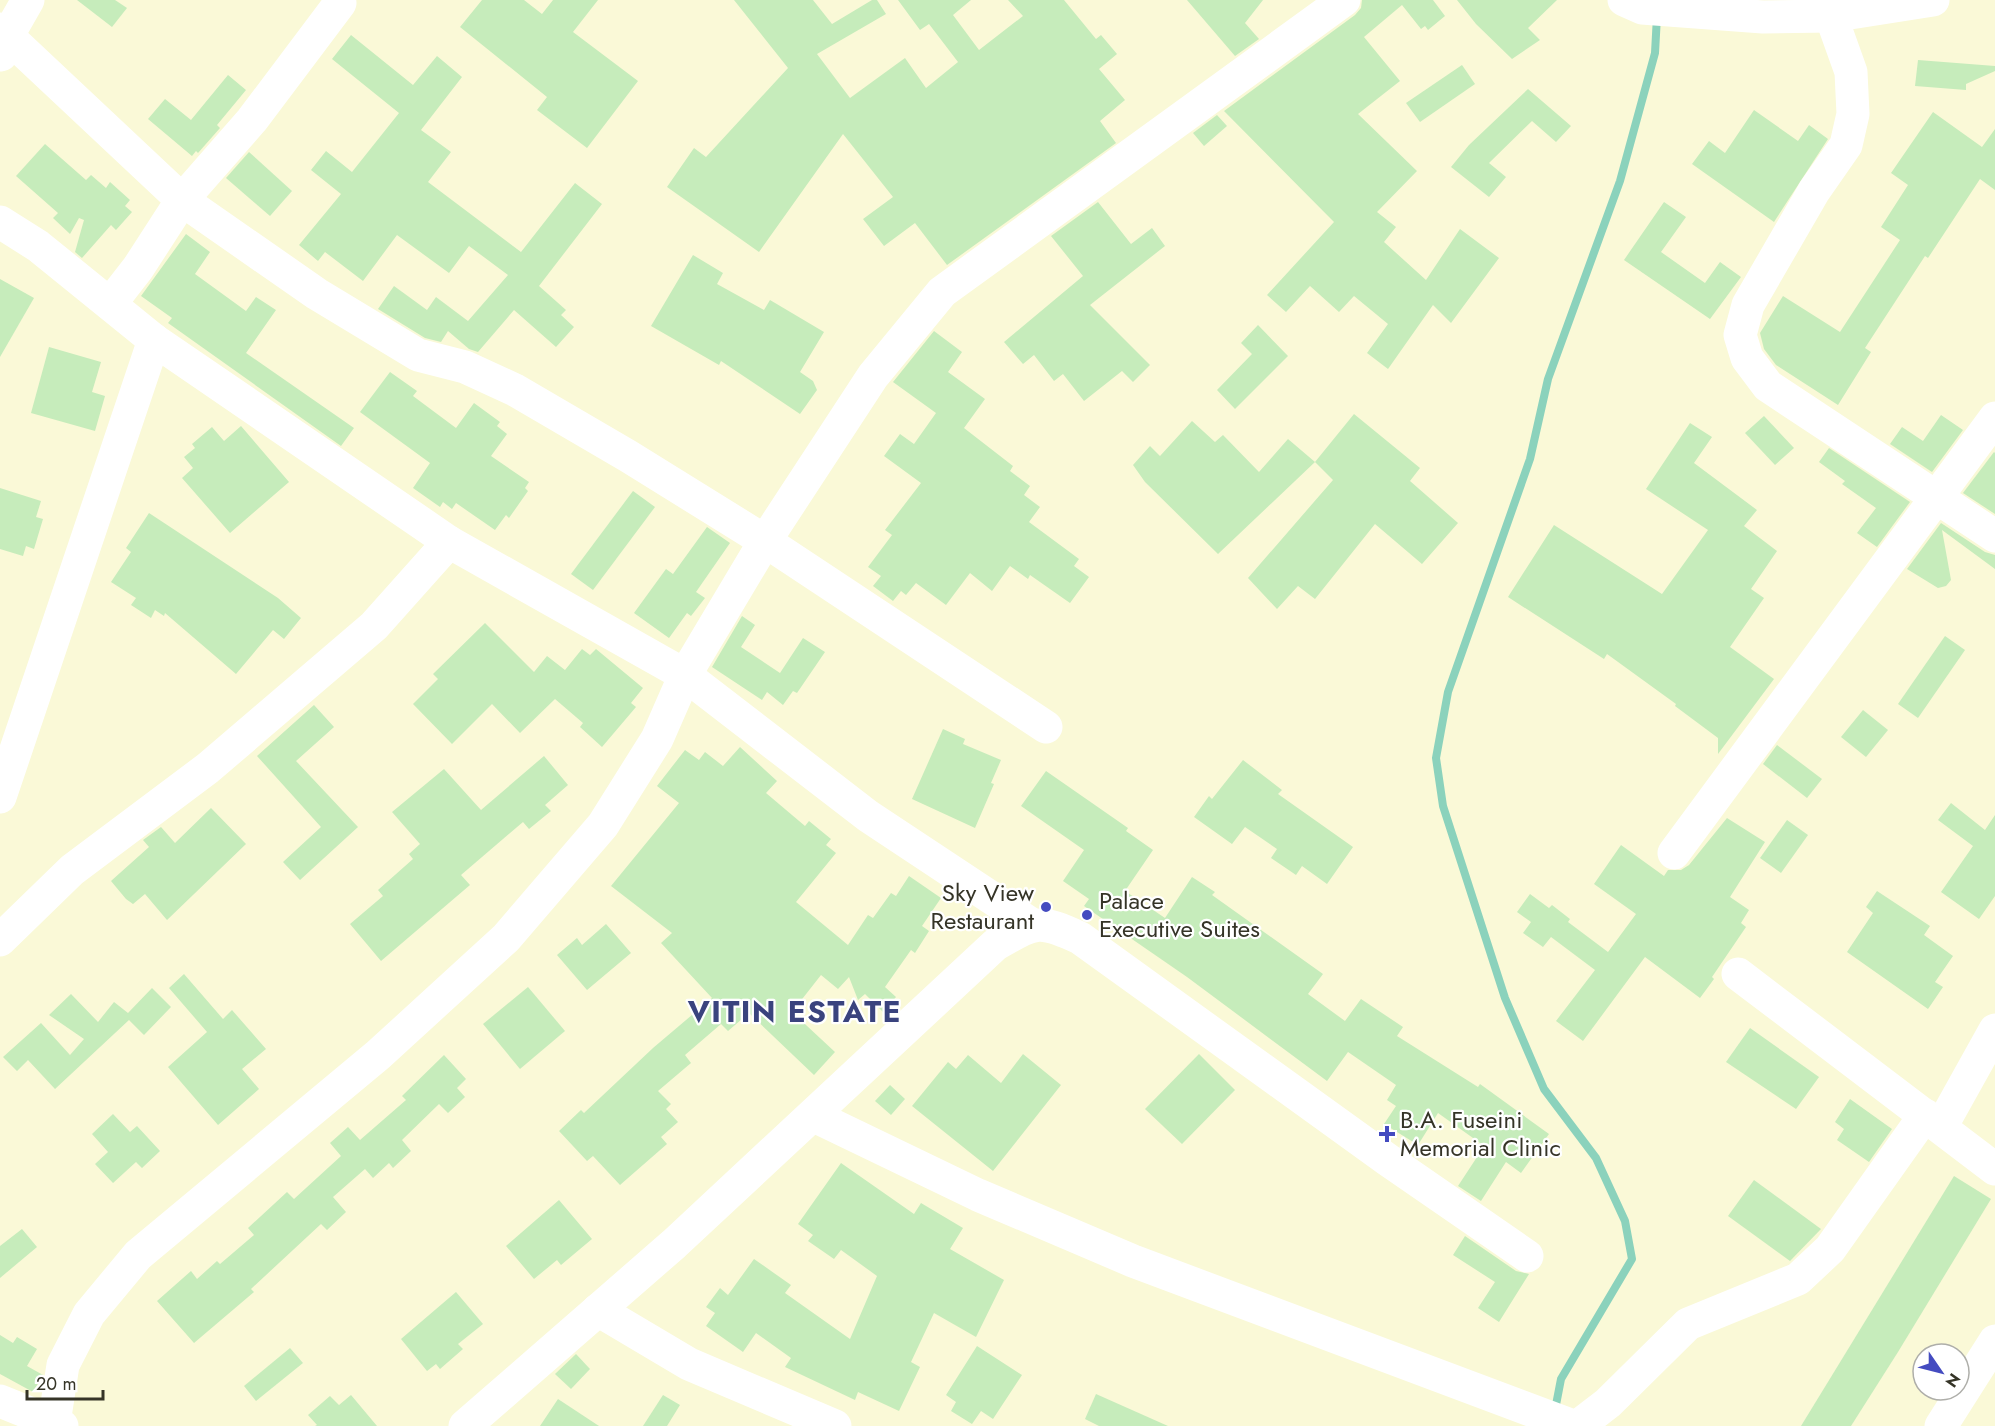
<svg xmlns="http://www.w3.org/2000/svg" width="1995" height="1426" font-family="Jost,sans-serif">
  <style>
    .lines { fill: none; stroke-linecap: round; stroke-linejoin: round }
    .stream { stroke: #8bd2bc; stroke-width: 8 }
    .building { fill: #c6ecbb }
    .minor { stroke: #fff; stroke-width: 33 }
    .poi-dot { fill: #444bc0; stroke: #fff; stroke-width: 2 }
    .labels { text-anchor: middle; stroke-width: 4.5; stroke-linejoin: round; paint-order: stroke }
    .poi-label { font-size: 24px; fill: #353427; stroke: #fff; text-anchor: start }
    .district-label { font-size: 30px; font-weight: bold; letter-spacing: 1.5px; fill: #3a437e; stroke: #fff }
  </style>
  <rect width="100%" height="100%" fill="#faf9d7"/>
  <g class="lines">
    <polyline class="stream" points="1555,1410 1561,1379 1632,1259 1625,1221 1596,1158 1544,1089 1505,998 1443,806 1436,758 1448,692 1530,459 1548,379 1620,181 1655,53 1657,16"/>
  </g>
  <g class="building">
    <polygon points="77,0 115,0 127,8 112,27"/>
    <polygon points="482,0 524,0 542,14 553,0 598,0 573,32 638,81 587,148 537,110 547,97 460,27"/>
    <polygon points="734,0 813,0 832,24 872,0 877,0 886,14 817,54 850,98 905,58 926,88 958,62 929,24 920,30 898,0 971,0 953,15 979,50 1023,16 1008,0 1064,0 1096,39 1101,35 1117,54 1099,69 1125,100 1100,121 1116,143 947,265 915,223 884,246 863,219 893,197 843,134 759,252 667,187 694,148 706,157 788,68"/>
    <polygon points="1187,0 1263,0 1245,23 1259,39 1235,56"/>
    <polygon points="1362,0 1433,0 1445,16 1428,30 1425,26 1421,29 1402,5 1364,37 1400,81 1358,114 1417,171 1377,212 1396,227 1384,242 1426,280 1460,229 1499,258 1451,323 1433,305 1388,369 1367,353 1388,324 1354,296 1339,312 1310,286 1286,312 1267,295 1334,222 1224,111 1355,15 1361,8"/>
    <polygon points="1457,0 1557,0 1528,28 1540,40 1512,59 1476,24"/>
    <polygon points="351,35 413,85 437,56 462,77 421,130 451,152 428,182 521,252 575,183 602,204 539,286 566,310 561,315 574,327 556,347 514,310 478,352 469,349 448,331 441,342 425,338 378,309 394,286 427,310 436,297 468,321 508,275 469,246 449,273 397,235 363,281 325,252 318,261 299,245 341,194 311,170 326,151 352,172 399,113 332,59"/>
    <polygon points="1918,60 1995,66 1995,71 1966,84 1966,90 1915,86"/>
    <polygon points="1462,65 1475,84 1420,122 1406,103"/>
    <polygon points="228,75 246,90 217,125 220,128 198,153 196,151 192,156 148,119 165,99 191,120"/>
    <polygon points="1528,89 1571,126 1556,142 1532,121 1489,163 1506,177 1489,197 1451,167 1469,145"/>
    <polygon points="1754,110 1798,141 1809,125 1828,139 1774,222 1692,164 1709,141 1725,153"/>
    <polygon points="1933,112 1982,147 1995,129 1995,190 1980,179 1928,258 1925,256 1865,348 1871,352 1838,405 1776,365 1764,349 1760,333 1783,296 1840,332 1900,240 1881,227 1908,185 1891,173"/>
    <polygon points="1217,115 1227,126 1204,146 1193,133"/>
    <polygon points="45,144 86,180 91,175 106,188 110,182 130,200 125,206 132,212 116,230 111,225 82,258 75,252 84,220 79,218 70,234 53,218 58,213 16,176"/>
    <polygon points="249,152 292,191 270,216 226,178"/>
    <polygon points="1098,202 1131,244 1152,228 1165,246 1090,305 1150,365 1133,382 1122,371 1084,401 1063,374 1054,381 1034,355 1023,364 1004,342 1083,276 1051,236"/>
    <polygon points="1664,202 1686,217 1661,252 1705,283 1720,262 1741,277 1710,319 1624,260"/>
    <polygon points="186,234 210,252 195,274 246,311 256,297 276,310 246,353 354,428 341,446 168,323 172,318 141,296"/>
    <polygon points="693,255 723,273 717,284 764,310 770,300 824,332 800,372 813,381 817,390 800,414 721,361 719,365 651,326"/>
    <polygon points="0,279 34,298 0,357"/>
    <polygon points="1258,325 1288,356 1235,409 1217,390 1252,354 1241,343"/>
    <polygon points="934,331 962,352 948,372 985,399 964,428 1013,466 1010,471 1030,486 1024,495 1040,507 1029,522 1079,559 1074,566 1089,577 1070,603 1030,575 1028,579 1010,566 992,591 970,573 946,605 916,583 906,595 901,591 893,601 873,586 881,576 868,567 892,535 885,530 921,483 884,456 900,434 914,444 936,413 893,382"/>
    <polygon points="49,347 101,362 92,392 105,396 95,431 31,413"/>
    <polygon points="390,372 417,391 413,396 456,428 474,403 500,422 497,426 507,434 491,456 529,482 525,488 528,491 509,518 506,515 495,530 456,503 452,509 443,502 440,507 413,488 430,463 360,412"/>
    <polygon points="1354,414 1420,468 1410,481 1458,523 1422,564 1375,524 1315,599 1298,586 1277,609 1248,578 1333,480 1315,462"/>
    <polygon points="1941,415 1963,430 1932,472 1890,444 1902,427 1923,441"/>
    <polygon points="1764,416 1794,448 1775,465 1745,433"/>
    <polygon points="1192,421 1215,442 1223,435 1259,472 1288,439 1315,462 1218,554 1145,482 1133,465 1150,446 1160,456"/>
    <polygon points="1690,423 1712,437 1694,463 1757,510 1744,526 1777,551 1751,589 1764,598 1730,647 1774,679 1718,754 1718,738 1675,706 1676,704 1607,654 1604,659 1508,597 1554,525 1662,594 1708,530 1646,489"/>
    <polygon points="241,426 289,482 230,533 182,478 193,468 184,457 195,448 192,444 212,427 224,441"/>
    <polygon points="1829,448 1910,502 1877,547 1857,533 1876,508 1842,484 1845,481 1819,462"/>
    <polygon points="1994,452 1995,453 1995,514 1963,493"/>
    <polygon points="0,488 41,501 36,517 43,519 34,549 26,546 23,556 0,549"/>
    <polygon points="633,491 655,507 593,590 571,574"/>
    <polygon points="149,513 278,598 301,618 284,639 273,630 236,674 165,613 164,616 155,610 151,618 131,605 136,598 111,582 131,552 126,548"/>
    <polygon points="1941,523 1985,552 1995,555 1995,569 1942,530 1951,580 1946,586 1938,588 1907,569"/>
    <polygon points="707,527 730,543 696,592 705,598 691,616 687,613 669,638 634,613 666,569 673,574"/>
    <polygon points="742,616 755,625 741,647 780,673 803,638 825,652 797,693 793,691 783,705 767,692 762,700 712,667"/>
    <polygon points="485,623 534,672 547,656 565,670 582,649 590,655 596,649 643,688 631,703 636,707 602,747 580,727 583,723 555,699 520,733 492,704 452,744 413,704 438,679 433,674"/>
    <polygon points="1945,636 1965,650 1918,718 1898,704"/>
    <polygon points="314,705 334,727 296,761 358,827 300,880 283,862 321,827 257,756"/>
    <polygon points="1863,710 1888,730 1866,757 1841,737"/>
    <polygon points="943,729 965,739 963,744 1001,760 991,783 994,784 975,828 912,799"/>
    <polygon points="1777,745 1822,779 1807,798 1763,764"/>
    <polygon points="740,747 777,781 766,793 805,826 809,821 831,839 826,845 836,853 796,902 848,945 868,915 873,918 891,893 896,896 909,876 941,898 922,926 929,931 915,953 911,950 885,987 896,997 883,1012 865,994 858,1000 849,977 838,989 821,975 792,1012 835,1052 814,1075 749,1013 728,1031 721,1024 685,1055 691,1063 658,1091 671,1104 666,1109 678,1122 661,1137 667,1144 620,1185 593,1156 587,1161 559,1131 581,1110 584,1113 653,1048 712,998 661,943 672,933 611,886 679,803 657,786 685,750 699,760 705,752 723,766"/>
    <polygon points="544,756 568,785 545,805 551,811 529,829 523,822 461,875 470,885 381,961 350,924 383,896 378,890 413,859 409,854 420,844 392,812 444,769 481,810"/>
    <polygon points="1243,760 1282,790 1278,794 1353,847 1327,884 1302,866 1296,875 1271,858 1277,849 1245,827 1232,844 1194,817 1209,796 1212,799"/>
    <polygon points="1046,771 1128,828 1126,831 1153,850 1125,891 1165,918 1192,877 1215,892 1212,895 1323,974 1308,994 1345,1021 1361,999 1403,1027 1397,1036 1478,1087 1480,1084 1549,1134 1521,1173 1506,1162 1481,1201 1458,1186 1477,1157 1473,1153 1480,1143 1438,1113 1418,1145 1384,1124 1396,1106 1387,1100 1396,1085 1348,1052 1327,1081 1187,977 1084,906 1089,899 1063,881 1084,850 1021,806"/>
    <polygon points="1951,803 1985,830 1995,815 1995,896 1979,919 1941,892 1973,846 1938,820"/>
    <polygon points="211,808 246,844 167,920 145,894 133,904 126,899 111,881 149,847 143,840 161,827 175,843"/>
    <polygon points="1727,818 1765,842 1730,897 1749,910 1741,923 1746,927 1712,977 1714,979 1700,998 1645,957 1583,1041 1556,1021 1595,970 1551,937 1543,947 1523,933 1531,922 1517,912 1530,894 1549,908 1552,905 1570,919 1568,922 1608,952 1636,914 1594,884 1621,845 1664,876 1668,870 1681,870 1689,865"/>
    <polygon points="1787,820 1808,835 1781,873 1760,858"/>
    <polygon points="1877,891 1930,926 1924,935 1953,956 1935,982 1943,987 1928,1009 1847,952 1873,913 1866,907"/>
    <polygon points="606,924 631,953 587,990 557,955 577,938 582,945"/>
    <polygon points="184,974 223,1019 232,1010 266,1049 242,1069 259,1089 218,1125 168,1067 207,1032 169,988"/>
    <polygon points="528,987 565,1031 520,1069 483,1024"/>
    <polygon points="152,988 171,1007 144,1035 129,1020 55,1089 28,1060 17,1071 3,1057 41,1023 70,1055 84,1039 49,1015 71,994 98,1022 114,1002 128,1013"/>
    <polygon points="1750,1028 1819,1077 1796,1109 1726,1062"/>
    <polygon points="1023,1054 1061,1085 993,1171 912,1106 948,1062 956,1069 968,1055 1001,1083"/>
    <polygon points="1199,1054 1235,1090 1182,1144 1145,1109"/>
    <polygon points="444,1055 466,1079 457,1088 465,1097 448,1113 439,1104 402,1140 411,1151 393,1168 389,1163 373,1178 365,1169 333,1197 346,1212 327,1230 321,1224 251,1289 254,1292 194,1343 157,1301 191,1271 197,1279 217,1261 220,1264 254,1235 248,1228 287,1192 294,1199 341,1156 330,1143 348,1127 360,1140 406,1100 402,1096"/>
    <polygon points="890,1085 905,1099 891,1115 875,1101"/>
    <polygon points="1850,1099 1892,1129 1869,1162 1837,1140 1844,1129 1835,1122"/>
    <polygon points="113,1114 130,1132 137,1126 160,1151 142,1168 136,1162 113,1183 95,1164 108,1152 92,1134"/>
    <polygon points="841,1163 914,1214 921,1203 963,1228 950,1249 1004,1280 976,1337 934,1313 911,1362 920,1367 899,1411 858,1392 855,1400 785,1367 791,1358 756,1333 743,1352 706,1326 715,1313 706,1307 720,1288 728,1295 754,1259 791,1285 785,1293 850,1339 877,1276 841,1250 834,1259 808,1241 813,1235 798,1224"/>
    <polygon points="1954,1176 1991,1199 1898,1352 1851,1426 1801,1426"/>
    <polygon points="1754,1180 1821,1229 1790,1261 1728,1216"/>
    <polygon points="559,1200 592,1239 561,1265 557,1260 534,1279 506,1246"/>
    <polygon points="22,1229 37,1247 0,1278 0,1246"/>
    <polygon points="1465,1236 1516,1271 1529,1274 1499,1322 1478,1308 1495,1282 1453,1255"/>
    <polygon points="456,1292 483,1324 458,1344 463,1349 440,1369 436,1364 427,1371 401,1339"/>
    <polygon points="0,1335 13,1343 17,1337 37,1349 27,1366 43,1375 33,1392 0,1374"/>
    <polygon points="977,1346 1022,1375 993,1419 981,1411 972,1424 951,1411 956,1402 946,1395"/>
    <polygon points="290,1348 303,1363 256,1401 244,1386"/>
    <polygon points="576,1354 590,1369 571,1389 555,1374"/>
    <polygon points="1096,1394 1168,1426 1099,1426 1085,1419"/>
    <polygon points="351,1395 377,1426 315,1426 317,1425 308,1415 330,1396 339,1405"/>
    <polygon points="663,1395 680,1405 667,1426 643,1426"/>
    <polygon points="558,1399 599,1426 540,1426"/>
  </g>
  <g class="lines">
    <g class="minor">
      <polyline points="1624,0 1642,8 1763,17 1831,16 1933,0"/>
      <polyline points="1831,16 1851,72 1853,114 1846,145 1814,191 1748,305 1740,335 1747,358 1768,386 1995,536"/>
      <polyline points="0,29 182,200 317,294 418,355 465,367 515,390 628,456 765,541 1046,727"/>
      <polyline points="1,55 8,35 28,0"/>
      <polyline points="0,222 38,246 154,340 449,542 685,675 868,816 1031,924"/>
      <polyline points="110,304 138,268 182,200 252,120 340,3"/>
      <polyline points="0,797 154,340"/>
      <polyline points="1674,853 1995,418"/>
      <polyline points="0,940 72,870 208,768 374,626 449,542"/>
      <polyline points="1738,974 1995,1169"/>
      <polyline points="814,1116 978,1195 1133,1261 1573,1426"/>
      <polyline points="1941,1127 1995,1030"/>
      <polyline points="598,1310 689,1364 835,1426"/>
      <polyline points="0,1401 62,1426"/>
      <polyline points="54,1423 63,1365 89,1314 138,1255 378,1055 506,938 603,825 657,739 685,675 765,541 873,376 942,292 1344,0"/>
      <path d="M465 1426 674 1244 995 945C1035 922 1037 918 1080 938L1388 1160 1527 1256"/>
      <polyline points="1578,1426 1608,1403 1688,1324 1798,1279 1830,1249 1925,1115"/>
      <polyline points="1941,1426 1995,1341"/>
    </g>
  </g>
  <g class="poi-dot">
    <circle cx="1046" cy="907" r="6"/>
    <circle cx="1087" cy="915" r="6"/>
    <path d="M1384 1125h6v6h6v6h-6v6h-6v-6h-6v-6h6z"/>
  </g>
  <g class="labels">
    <g class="poi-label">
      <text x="1034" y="901" text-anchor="end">Sky View<tspan x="1034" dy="28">Restaurant</tspan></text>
      <text x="1099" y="909">Palace<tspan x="1099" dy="28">Executive Suites</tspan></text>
      <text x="1400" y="1128">B.A. Fuseini<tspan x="1400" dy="28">Memorial Clinic</tspan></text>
    </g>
    <g class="district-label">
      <text x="795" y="1022">VITIN ESTATE</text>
    </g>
  </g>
  <g transform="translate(1941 1372) rotate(125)"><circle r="28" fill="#ffffff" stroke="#aeaea9" stroke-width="1.5"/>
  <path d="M0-4.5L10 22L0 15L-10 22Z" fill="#444bc0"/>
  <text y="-9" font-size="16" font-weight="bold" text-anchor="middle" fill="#353427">N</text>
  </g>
  <path d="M27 1390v9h76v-9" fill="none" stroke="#353427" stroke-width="3"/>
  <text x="36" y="1390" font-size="18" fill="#353427" stroke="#ffffff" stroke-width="4.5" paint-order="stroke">20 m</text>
</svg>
